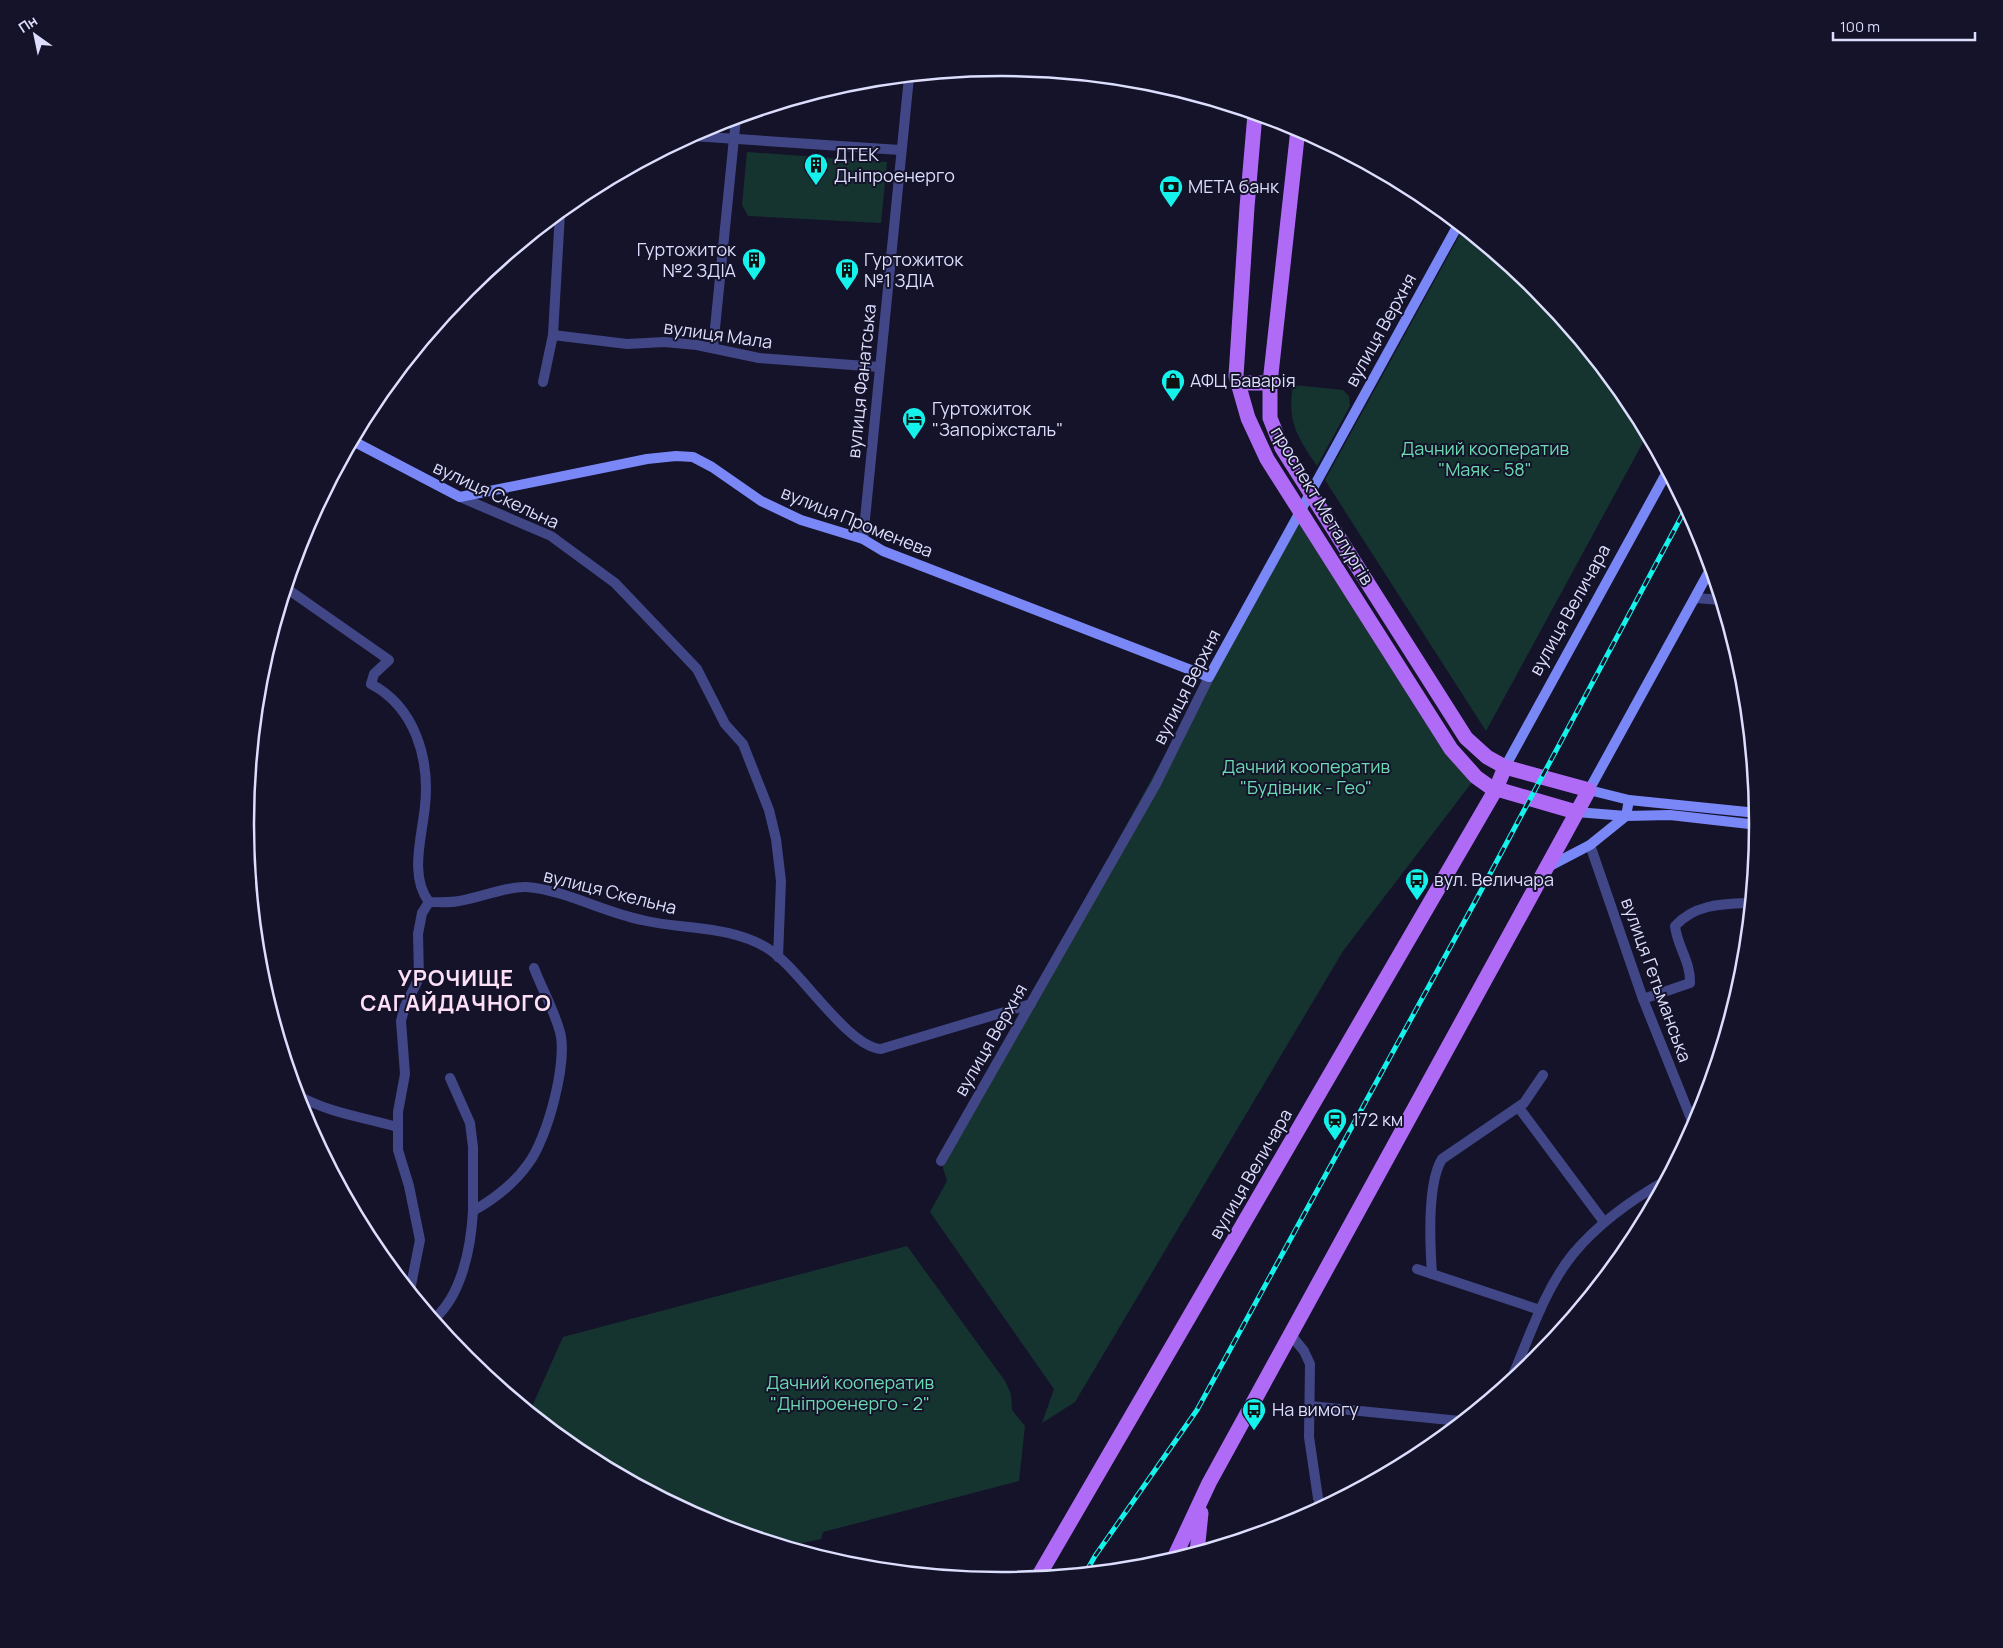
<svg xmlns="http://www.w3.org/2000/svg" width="2003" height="1648" font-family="Manrope,sans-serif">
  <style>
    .green { fill: #16342f }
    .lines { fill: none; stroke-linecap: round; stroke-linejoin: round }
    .street { stroke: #414786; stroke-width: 10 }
    .secondary { stroke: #7a87f7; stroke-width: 10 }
    .primary { stroke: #b06bf6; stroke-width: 15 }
    .rail-casing { stroke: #15f1eb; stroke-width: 5 }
    .rail { stroke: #14132a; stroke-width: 3; stroke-dasharray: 9; stroke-linecap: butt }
    .labels { text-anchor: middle; stroke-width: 4; stroke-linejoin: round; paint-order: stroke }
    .poi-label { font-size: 18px; fill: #dddefd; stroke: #14132a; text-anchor: start }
    .street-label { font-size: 18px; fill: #dddefd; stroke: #14132a }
    .park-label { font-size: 18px; fill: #6cdab1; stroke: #14132a }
    .district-label { font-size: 22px; font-weight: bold; letter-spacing: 1px; fill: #fddff6; stroke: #14132a }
    .rim { fill: none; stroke: #dddefd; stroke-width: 2.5 }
  </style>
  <rect width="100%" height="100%" fill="#14132a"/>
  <g class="green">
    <polygon points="747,152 887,162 881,223 748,216 742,205"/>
    <polygon points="1463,229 1537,289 1631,404 1647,435 1486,731 1325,480"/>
    <path d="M1293 385 1343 390 1349 396 1350 406 1317 466C1297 436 1287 422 1293 385Z"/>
    <polygon points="1300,510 1476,777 1343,951 1075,1402 1042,1423 1054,1389 930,1212 947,1181 941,1161"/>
    <polygon points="907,1246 1005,1381 1011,1394 1012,1410 1025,1426 1019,1481 823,1532 821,1539 789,1546 712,1523 581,1453 530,1411 563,1337"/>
  </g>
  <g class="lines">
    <g class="street">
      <polyline points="692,136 900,150"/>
      <polyline points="553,335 627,344 664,342 697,345 759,358 879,367"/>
      <polyline points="713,348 736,118"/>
      <polyline points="543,382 553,335 560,213"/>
      <polyline points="460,497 551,536 615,583 697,669 725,724 743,744 769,810 776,839 781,881 778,957"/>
      <polyline points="863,539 909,77"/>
      <path d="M286 588 389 660 374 674 371 684C415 707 430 759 425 806 422 837 409 876 429 902 439 902 449 903 459 901 479 898 507 886 526 887 566 890 602 912 642 920 683 930 729 925 767 948 798 966 847 1047 881 1049L1031 1004"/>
      <polyline points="1696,598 1720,600"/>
      <polyline points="1590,845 1643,999 1694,1126"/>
      <path d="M1643 999 1690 983C1691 962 1677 946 1675 926 1695 904 1722 904 1750 903"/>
      <path d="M450 1078 470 1123 473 1147V1211C494 1199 514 1184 528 1164 547 1140 568 1062 560 1032 554 1010 542 989 534 968"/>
      <path d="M297 1095C329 1113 363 1117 397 1127"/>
      <polyline points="1519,1108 1604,1222"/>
      <polyline points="941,1161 1156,784 1209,677"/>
      <polyline points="1417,1269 1540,1310"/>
      <path d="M1432 1274C1430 1245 1427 1183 1442 1159L1524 1103 1543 1075"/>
      <polyline points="410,1290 420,1240 409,1186 398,1150 398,1112 405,1074 401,1021 405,1006 419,978 418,934 422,913 429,902"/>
      <path d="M434 1319C462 1295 471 1247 473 1211"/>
      <polyline points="1290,1334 1304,1351 1310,1364 1309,1437 1318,1498 1321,1507"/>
      <path d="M1511 1380C1529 1338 1544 1290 1573 1254 1598 1224 1631 1200 1665 1181"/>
      <polyline points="1310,1406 1460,1421"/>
    </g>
    <g class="secondary">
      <polyline points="353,441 460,497 647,459 676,456 693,457 712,467 761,501 801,520 863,539 883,551 1209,677 1458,225"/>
      <polyline points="1711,568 1589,790 1629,800 1757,813"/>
      <polyline points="1505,767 1667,472"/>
      <polyline points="1576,812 1626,816 1670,815 1758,825"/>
      <polyline points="1546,868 1590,845 1626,816 1629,800"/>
    </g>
    <g class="primary">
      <polyline points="1255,114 1247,207 1236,376 1248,418 1267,459 1451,749 1476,777 1490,787 1576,812"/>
      <polyline points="1238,383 1270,383"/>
      <polyline points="1197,1552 1201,1513"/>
      <polyline points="1174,1558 1209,1483 1589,790 1505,767 1487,757 1466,738 1282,448 1270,418 1270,383 1298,129"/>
      <polyline points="1038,1577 1496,789 1505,767"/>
    </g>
    <g class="rail-casing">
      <polyline id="rail" points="1086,1572 1095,1556 1197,1410 1476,900 1686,508"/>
    </g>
    <use href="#rail" class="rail"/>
  </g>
  <defs>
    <g id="building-pin" transform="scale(1.25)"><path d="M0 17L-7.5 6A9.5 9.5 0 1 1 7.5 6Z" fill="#15f1eb" stroke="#14132a"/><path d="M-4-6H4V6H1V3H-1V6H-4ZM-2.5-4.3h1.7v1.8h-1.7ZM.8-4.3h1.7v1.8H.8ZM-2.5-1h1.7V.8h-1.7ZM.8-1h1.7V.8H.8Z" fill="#111"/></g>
    <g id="bank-pin" transform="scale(1.25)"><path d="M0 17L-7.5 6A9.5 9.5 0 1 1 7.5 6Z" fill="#15f1eb" stroke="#14132a"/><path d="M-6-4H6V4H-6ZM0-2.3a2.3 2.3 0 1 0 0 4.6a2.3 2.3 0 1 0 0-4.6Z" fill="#111"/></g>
    <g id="shop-pin" transform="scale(1.25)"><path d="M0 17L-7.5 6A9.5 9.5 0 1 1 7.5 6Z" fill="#15f1eb" stroke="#14132a"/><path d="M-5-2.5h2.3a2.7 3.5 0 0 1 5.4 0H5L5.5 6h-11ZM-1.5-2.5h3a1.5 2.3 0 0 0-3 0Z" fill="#111"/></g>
    <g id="hotel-pin" transform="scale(1.25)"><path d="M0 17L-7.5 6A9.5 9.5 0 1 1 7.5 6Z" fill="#15f1eb" stroke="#14132a"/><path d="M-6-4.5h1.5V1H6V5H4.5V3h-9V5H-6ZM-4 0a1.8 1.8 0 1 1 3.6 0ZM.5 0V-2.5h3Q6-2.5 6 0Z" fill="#111"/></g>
    <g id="bus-pin" transform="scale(1.25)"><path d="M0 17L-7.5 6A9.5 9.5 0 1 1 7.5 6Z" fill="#15f1eb" stroke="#14132a"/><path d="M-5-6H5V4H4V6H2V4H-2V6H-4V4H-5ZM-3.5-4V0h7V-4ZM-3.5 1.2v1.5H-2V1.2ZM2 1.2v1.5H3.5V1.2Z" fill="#111"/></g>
    <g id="station-pin" transform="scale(1.25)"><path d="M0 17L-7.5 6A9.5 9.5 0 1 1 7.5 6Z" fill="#15f1eb" stroke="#14132a"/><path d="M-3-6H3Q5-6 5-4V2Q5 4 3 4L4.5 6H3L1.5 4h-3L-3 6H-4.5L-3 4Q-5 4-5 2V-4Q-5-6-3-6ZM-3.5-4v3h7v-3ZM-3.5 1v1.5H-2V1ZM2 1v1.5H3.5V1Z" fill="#111"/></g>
  </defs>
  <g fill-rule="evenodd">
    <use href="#building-pin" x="816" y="165"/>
    <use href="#bank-pin" x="1171" y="187"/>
    <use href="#building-pin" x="754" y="260"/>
    <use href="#building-pin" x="847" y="270"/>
    <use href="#shop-pin" x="1173" y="381"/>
    <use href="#hotel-pin" x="914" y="419"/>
    <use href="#bus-pin" x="1417" y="880"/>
    <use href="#station-pin" x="1335" y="1120"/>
    <use href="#bus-pin" x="1254" y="1410"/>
  </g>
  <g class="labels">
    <g class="poi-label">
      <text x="834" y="161">ДТЕК<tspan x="834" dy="21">Дніпроенерго</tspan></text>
      <text x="1188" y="193">МЕТА банк</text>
      <text x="736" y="256" text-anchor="end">Гуртожиток<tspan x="736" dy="21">№2 ЗДІА</tspan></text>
      <text x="864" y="266">Гуртожиток<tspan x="864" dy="21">№1 ЗДІА</tspan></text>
      <text x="1190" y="387">АФЦ Баварiя</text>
      <text x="932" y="415">Гуртожиток<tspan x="932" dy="21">"Запоріжсталь"</tspan></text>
      <text x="1434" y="886">вул. Величара</text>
      <text x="1352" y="1126">172 км</text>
      <text x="1272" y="1416">На вимогу</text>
    </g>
    <g class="street-label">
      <text transform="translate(1381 330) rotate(-61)" y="6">вулиця Верхня</text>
      <text transform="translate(718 335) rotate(8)" y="6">вулиця Мала</text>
      <text transform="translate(862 381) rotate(-84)" y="6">вулиця Фанатська</text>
      <text transform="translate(496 495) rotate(25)" y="6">вулиця Скельна</text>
      <text transform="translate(1322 506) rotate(59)" y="6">проспект Металургів</text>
      <text transform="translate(857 522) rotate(22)" y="6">вулиця Променева</text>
      <text transform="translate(1570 610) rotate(-61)" y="6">вулиця Величара</text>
      <text transform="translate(1187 687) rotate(-63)" y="6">вулиця Верхня</text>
      <text transform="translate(610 892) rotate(14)" y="6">вулиця Скельна</text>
      <text transform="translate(1656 980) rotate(70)" y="6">вулиця Гетьманська</text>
      <text transform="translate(991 1040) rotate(-60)" y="6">вулиця Верхня</text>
      <text transform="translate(1251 1174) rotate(-60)" y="6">вулиця Величара</text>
    </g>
    <g class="park-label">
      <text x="1485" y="455">Дачний кооператив<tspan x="1485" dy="21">"Маяк - 58"</tspan></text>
      <text x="1306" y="773">Дачний кооператив<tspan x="1306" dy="21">"Будівник - Гео"</tspan></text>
      <text x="850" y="1389">Дачний кооператив<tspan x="850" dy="21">"Дніпроенерго - 2"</tspan></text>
    </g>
    <g class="district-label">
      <text x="456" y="986">УРОЧИЩЕ<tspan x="456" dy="25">САГАЙДАЧНОГО</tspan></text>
    </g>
  </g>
  <path d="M0 0H2003V1648H0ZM1001 76H1002A747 747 0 0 1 1749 823V825A747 747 0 0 1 1002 1572H1001A747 747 0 0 1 254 825V823A747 747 0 0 1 1001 76Z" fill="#14132a" fill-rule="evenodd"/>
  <path class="rim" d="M1001 76H1002A747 747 0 0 1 1749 823V825A747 747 0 0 1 1002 1572H1001A747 747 0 0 1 254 825V823A747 747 0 0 1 1001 76Z"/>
  <g transform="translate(35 35) rotate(327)" stroke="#14132a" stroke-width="4" paint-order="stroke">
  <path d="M0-4L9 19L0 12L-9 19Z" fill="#dddefd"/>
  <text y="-8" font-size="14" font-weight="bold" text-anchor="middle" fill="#dddefd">Пн</text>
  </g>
  <path d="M1833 32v8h142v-8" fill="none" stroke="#dddefd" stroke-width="2.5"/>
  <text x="1840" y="32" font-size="15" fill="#dddefd" stroke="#14132a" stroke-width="4" paint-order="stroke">100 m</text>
</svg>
